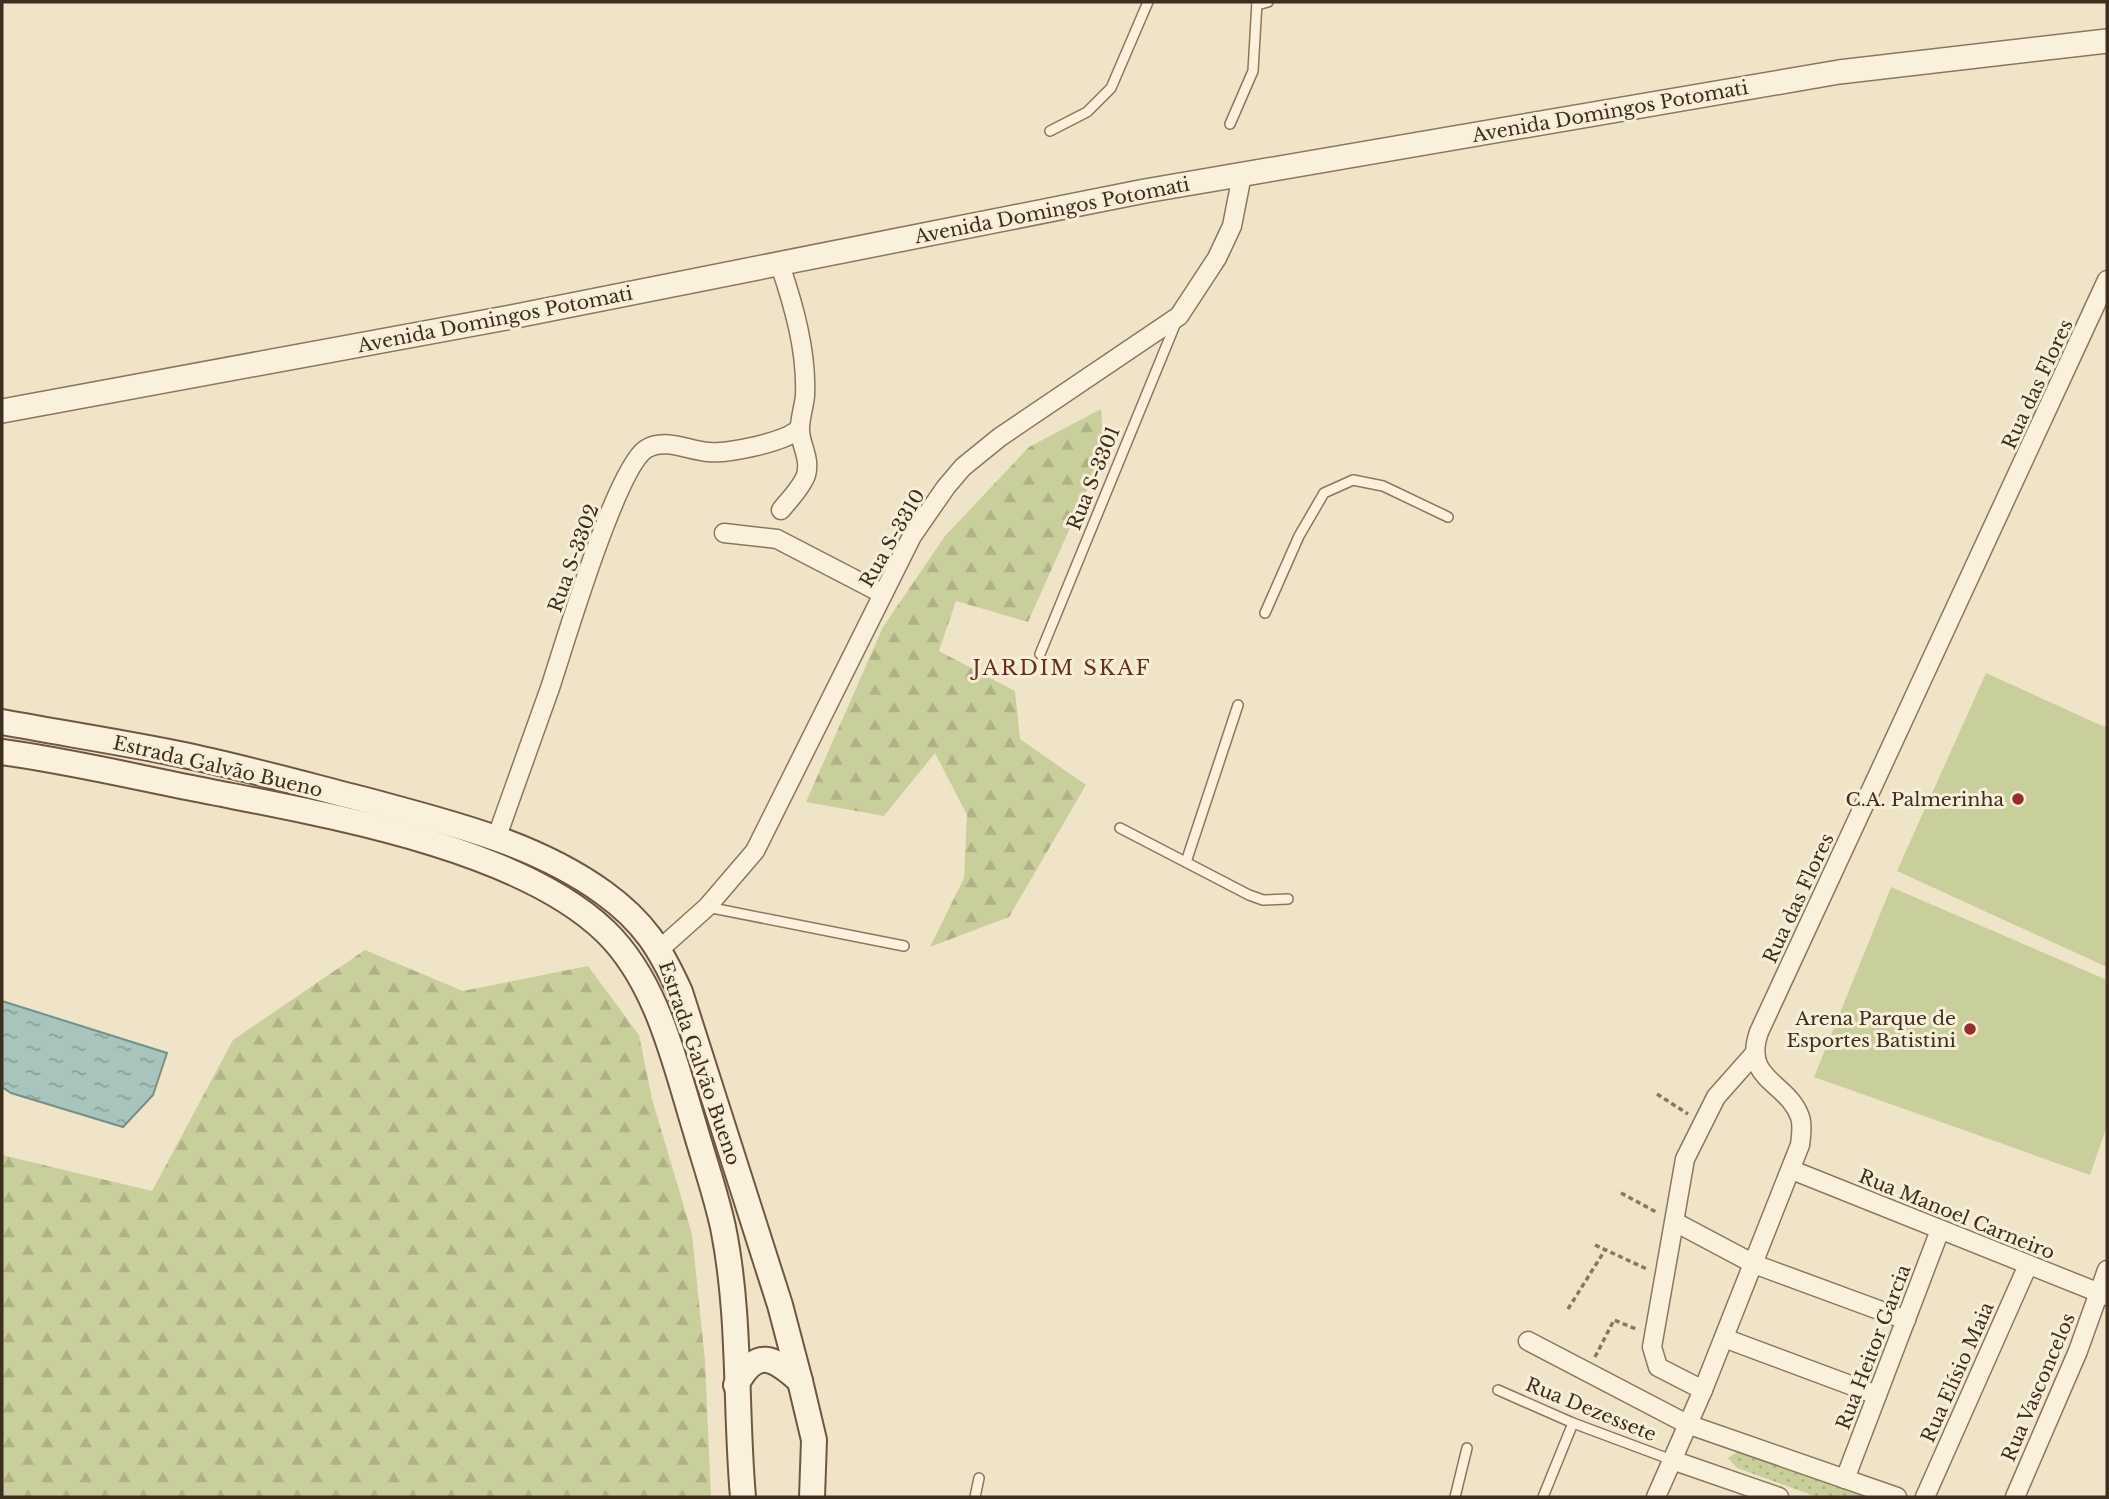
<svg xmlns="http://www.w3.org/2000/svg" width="2109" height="1499" font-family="'Libre Baskerville',serif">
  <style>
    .grass { fill: url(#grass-dots) }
    .forest { fill: url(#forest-firs) }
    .pitch { fill: #c9cf9b }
    .water { fill: url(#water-ripples); stroke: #6f938a; stroke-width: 2 }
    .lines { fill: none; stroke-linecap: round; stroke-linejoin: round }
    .service-casing { stroke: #8d765c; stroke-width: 12 }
    .minor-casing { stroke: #8d765c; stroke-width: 21 }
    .tertiary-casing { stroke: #8d765c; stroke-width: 26 }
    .secondary-casing { stroke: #6f573f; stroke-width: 28 }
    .path { stroke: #8d765c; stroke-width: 3.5; stroke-dasharray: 5 3.5; stroke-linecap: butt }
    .service { stroke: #faf1dc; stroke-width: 9 }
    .minor { stroke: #faf1dc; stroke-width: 18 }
    .tertiary { stroke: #faf1dc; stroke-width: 23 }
    .secondary { stroke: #faf1dc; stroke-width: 24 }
    .poi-dot { fill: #9e2a2b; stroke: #f7eed8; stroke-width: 2.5 }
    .labels { text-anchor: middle; stroke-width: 6; stroke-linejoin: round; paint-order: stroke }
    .street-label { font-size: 19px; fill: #3d2e20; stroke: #f7eed8 }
    .poi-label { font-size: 19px; fill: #3d2e20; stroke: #f7eed8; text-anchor: end }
    .neighbourhood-label { font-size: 21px; letter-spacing: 2px; fill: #6b2e1e; stroke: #f7eed8 }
  </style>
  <defs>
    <pattern id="grass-dots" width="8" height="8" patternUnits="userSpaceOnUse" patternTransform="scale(1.75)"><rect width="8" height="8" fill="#c9cf9b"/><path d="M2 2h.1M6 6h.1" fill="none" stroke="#aeb285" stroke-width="1.8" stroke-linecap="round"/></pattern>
    <pattern id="forest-firs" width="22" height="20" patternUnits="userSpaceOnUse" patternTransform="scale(1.75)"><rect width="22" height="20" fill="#c9cf9b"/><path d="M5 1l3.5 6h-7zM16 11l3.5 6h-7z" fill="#aeb285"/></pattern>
    <pattern id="water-ripples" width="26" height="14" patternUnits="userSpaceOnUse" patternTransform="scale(1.75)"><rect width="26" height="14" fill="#a9c4bc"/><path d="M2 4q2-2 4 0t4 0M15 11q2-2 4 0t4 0" fill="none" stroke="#8ba098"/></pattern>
  </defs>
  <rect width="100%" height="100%" fill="#f0e4c8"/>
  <polygon class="grass" points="1740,1450 1864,1497 1817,1497 1737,1468 1728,1458"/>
  <g class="forest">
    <polygon points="1101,409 1104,452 1028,622 956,601 939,651 1015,691 1020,739 1086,785 1009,917 930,947 964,878 967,815 935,753 884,816 806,802 883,627 945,536 1029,447"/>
    <polygon points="365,950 463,991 588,966 639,1035 652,1099 692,1234 705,1361 711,1497 2,1497 2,1155 152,1191 233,1040"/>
  </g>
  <g class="pitch">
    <polygon points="1986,673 2107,728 2107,967 1897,871"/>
    <polygon points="1891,887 2107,980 2107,1126 2090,1175 1814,1077"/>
  </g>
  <polygon class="water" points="2,1001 167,1053 153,1095 123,1127 11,1093 2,1087"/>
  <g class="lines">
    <g class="service-casing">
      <g id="service">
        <polyline points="1257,5 1268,2"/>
        <polyline points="1230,124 1253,71 1257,2"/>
        <polyline points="1050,131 1087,112 1111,88 1148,2"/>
        <polyline points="1265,613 1299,536 1324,493 1353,480 1383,486 1448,517"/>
        <polyline points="1040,654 1177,320"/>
        <polyline points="1120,828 1249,895 1263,900 1288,899"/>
        <polyline points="1186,862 1238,705"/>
        <polyline points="707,907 904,946"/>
        <polyline points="1498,1390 1573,1423 1672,1460"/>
        <polyline points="975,1497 979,1478"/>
        <polyline points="1455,1497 1467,1448"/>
        <polyline points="1543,1497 1573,1423"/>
      </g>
    </g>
    <g class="minor-casing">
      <g id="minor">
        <path d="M780 265C794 306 807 352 805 396 804 406 800 418 800 428 799 443 811 457 806 475 802 487 789 500 781 510"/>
        <polyline points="724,533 777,539 883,594"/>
        <path d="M496 839C514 789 532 739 550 688 564 646 616 468 646 449 665 437 689 451 709 452 726 454 789 442 799 428"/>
        <polyline points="660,949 707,907 755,851 912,536 946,487 963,467 1000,437 1179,316 1217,258 1232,226 1242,175"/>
        <polyline points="1792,1170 2107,1296"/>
        <polyline points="1675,1222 1754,1264 1906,1320"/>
        <polyline points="1724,1338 1877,1395"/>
        <polyline points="1528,1341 1687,1424 1897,1497"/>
        <polyline points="1703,1390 1658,1367 1652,1347 1685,1159 1716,1097 1755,1053"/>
        <polyline points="1672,1460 1779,1497"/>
        <polyline points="1845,1479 1940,1230"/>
        <path d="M1656 1497 1703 1390 1800 1145C1801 1136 1803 1126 1800 1117 1788 1082 1742 1080 1759 1032L2107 280"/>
        <polyline points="1925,1497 2028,1265"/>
        <polyline points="2015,1497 2078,1351 2107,1270"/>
      </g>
    </g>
    <g class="tertiary-casing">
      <polyline id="tertiary" points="2,411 511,317 1145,191 1839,72 2107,41"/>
    </g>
    <g class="secondary-casing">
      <g id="secondary">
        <path d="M2 722C61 733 120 742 179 754 243 767 306 785 369 801 450 823 535 843 604 893 644 922 660 948 680 992L780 1305 800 1381 814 1440 812 1497"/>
        <path d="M2 752C69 761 135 777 202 790 321 814 516 846 605 931 658 982 675 1064 696 1132 705 1163 716 1195 723 1227 741 1316 735 1407 743 1497"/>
        <path d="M736 1385C757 1347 773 1357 800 1381"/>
      </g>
    </g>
    <g class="path">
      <polyline points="1657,1094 1688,1114"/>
      <polyline points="1621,1193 1658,1213"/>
      <polyline points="1595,1245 1647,1269"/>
      <polyline points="1568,1309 1605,1250"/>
      <polyline points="1595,1357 1614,1320 1636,1329"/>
    </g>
    <use href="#service" class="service"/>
    <use href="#minor" class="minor"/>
    <use href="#tertiary" class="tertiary"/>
    <use href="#secondary" class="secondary"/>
  </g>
  <g class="poi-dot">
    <circle cx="2018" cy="799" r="7"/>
    <circle cx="1970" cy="1029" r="7"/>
  </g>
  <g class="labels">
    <g class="street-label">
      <text transform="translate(1610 111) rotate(-10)" y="7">Avenida Domingos Potomati</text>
      <text transform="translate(1052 210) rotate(-11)" y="7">Avenida Domingos Potomati</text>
      <text transform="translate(495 319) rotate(-11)" y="7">Avenida Domingos Potomati</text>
      <text transform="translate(2037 384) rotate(-65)" y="7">Rua das Flores</text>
      <text transform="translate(1093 478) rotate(-68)" y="7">Rua S-3301</text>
      <text transform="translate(892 538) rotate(-60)" y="7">Rua S-3310</text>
      <text transform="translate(573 558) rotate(-70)" y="7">Rua S-3302</text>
      <text transform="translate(218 766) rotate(13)" y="7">Estrada Galvão Bueno</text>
      <text transform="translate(1798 898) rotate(-65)" y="7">Rua das Flores</text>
      <text transform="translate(700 1063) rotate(71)" y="7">Estrada Galvão Bueno</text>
      <text transform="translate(1957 1214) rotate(22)" y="7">Rua Manoel Carneiro</text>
      <text transform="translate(1873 1347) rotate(-69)" y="7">Rua Heitor Garcia</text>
      <text transform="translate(1957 1372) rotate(-66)" y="7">Rua Elísio Maia</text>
      <text transform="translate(2038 1387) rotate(-67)" y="7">Rua Vasconcelos</text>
      <text transform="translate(1591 1409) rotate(22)" y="7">Rua Dezessete</text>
    </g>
    <g class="poi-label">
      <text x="2004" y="806">C.A. Palmerinha</text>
      <text x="1956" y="1025">Arena Parque de<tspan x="1956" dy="22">Esportes Batistini</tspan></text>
    </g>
    <g class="neighbourhood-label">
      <text x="1062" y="675">JARDIM SKAF</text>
    </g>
  </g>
  <rect width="2109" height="1499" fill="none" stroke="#3d2e20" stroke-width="7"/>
</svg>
